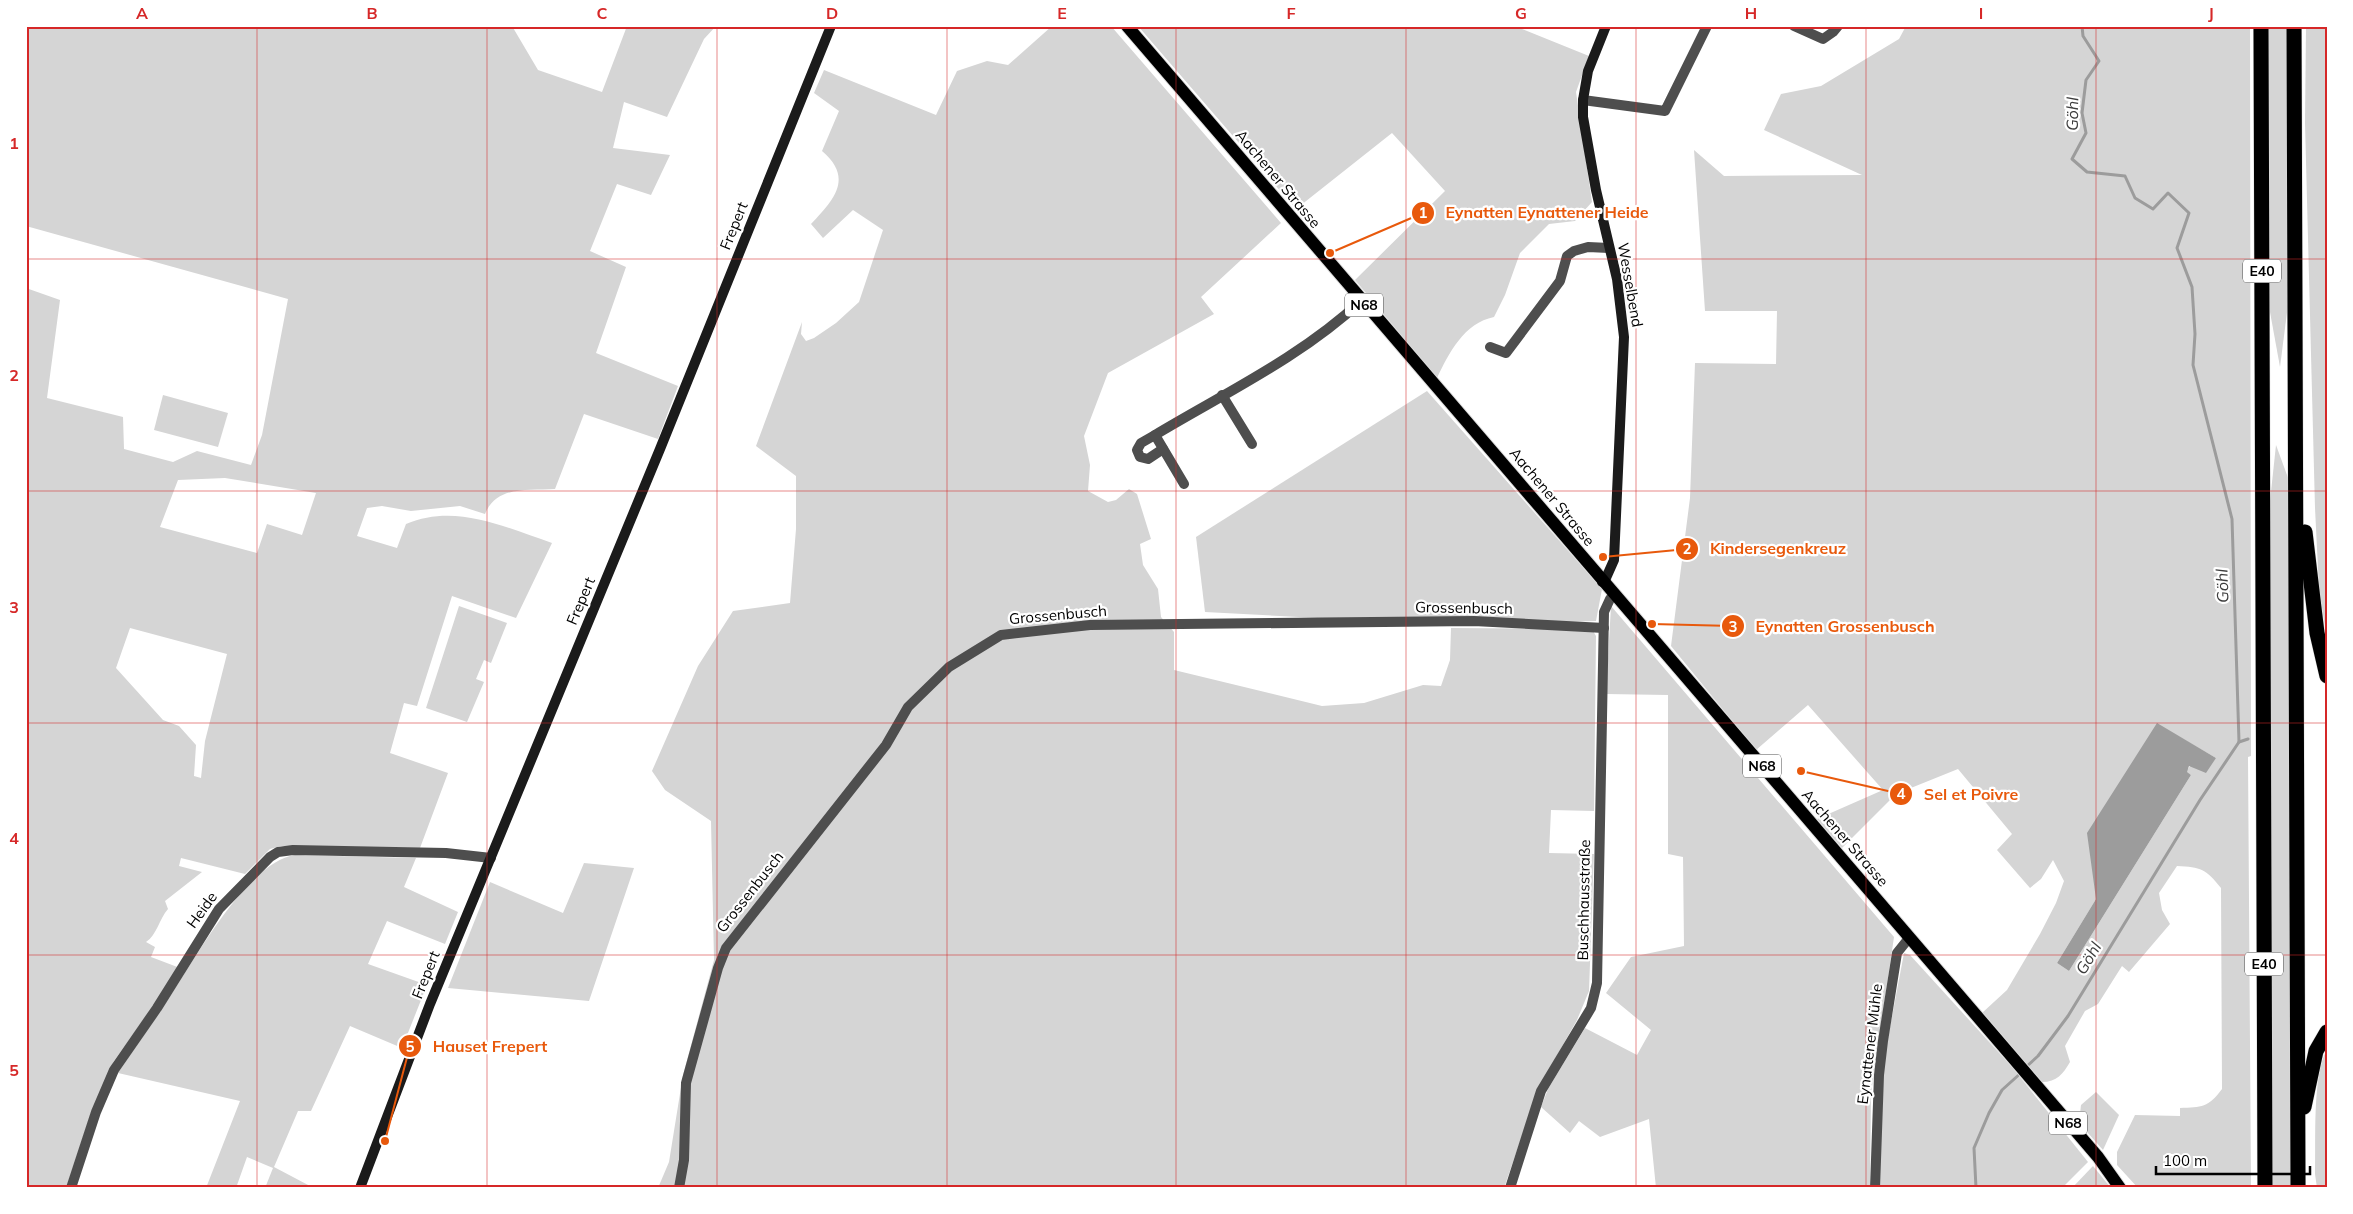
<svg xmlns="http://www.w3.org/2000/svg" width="2353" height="1214" font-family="Mulish,sans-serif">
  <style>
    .green { fill: #d5d5d5; fill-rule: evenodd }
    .water { fill: #9c9c9c }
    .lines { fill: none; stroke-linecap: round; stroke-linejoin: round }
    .stream { stroke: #9c9c9c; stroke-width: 3 }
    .primary-casing { stroke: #dbdbdb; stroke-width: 14 }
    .highway-casing { stroke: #dbdbdb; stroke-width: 16 }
    .street { stroke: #4e4e4e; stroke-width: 10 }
    .secondary { stroke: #1b1b1b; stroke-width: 10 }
    .primary { stroke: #000; stroke-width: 12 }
    .highway { stroke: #000; stroke-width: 15 }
    .grid { fill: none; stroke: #d62828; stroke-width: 1; stroke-opacity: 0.55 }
    .labels { text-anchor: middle; stroke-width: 4.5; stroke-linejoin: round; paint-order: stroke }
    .shield { fill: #fff; stroke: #4c4c4c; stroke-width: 1 }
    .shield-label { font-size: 14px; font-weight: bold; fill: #000 }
    .street-label { font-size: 15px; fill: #000; stroke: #fff }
    .water-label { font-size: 16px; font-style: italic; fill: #3d3d3d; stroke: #fff }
    .leader { fill: none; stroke: #e8590c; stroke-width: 2 }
    .callout-dot { fill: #e8590c; stroke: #fff; stroke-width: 2 }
    .mark-label { font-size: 15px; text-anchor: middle; font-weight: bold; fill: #fff }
    .callout-label { font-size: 16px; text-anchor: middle; font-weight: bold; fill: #e8590c; stroke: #fff; stroke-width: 4.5; stroke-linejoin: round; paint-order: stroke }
    .neatline { fill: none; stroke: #d62828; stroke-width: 2 }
    .grid-label { font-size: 16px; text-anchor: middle; font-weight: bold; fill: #d62828 }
  </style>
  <rect width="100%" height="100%" fill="#fff"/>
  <g class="green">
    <path d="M26 26H512L538 70 602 92 627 26H716L704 39 667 117 624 102 613 148 670 155 651 195 617 184 590 251 626 267 596 353 678 386 658 439 584 414 555 489C528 491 497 485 485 514L460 506 411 511 382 506 367 508 357 536 397 548 406 524C456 503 504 527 552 543L516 618 452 596 417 706 404 703 390 753 448 773 420 848 281 846 270 849 245 874 181 858 179 866 202 872 165 901 168 909C159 919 157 935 146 942L155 947 151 957 180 968 114 1061 92 1110 66 1188H26V288L60 300 47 398 123 417 124 449 173 462 197 451 251 465 262 435 288 299 26 226ZM225 478 316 493 302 535 267 524 257 553 160 527 178 480ZM130 628 227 654 205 741 201 778 194 776 196 745 179 726 163 720 116 668Z"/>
    <path d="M1052 26H1111L1281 223 1201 297 1214 314 1108 373 1084 436 1090 465 1088 491 1108 502 1116 500 1129 489 1137 494 1151 539 1140 544 1143 565 1158 589 1161 617 1174 632V670L1322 706 1364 703 1423 685 1441 686 1450 660 1451 628 1592 629 1596 636 1594 811 1551 810 1549 853 1594 854 1589 991 1577 1020 1538 1089 1504 1188H658L669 1162 683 1075 714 960 711 821 665 790 652 771 698 666 733 611 790 603 796 529V476L756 446 802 322 801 334 806 341 814 338 836 323 859 302 883 230 853 210 823 238 811 224C834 200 854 178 822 151L839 111 814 93 824 70 936 115 957 71 987 61 1008 65Z"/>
    <path d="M1138 26H1522V29L1589 56 1576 92 1592 202 1575 221 1549 224 1520 253 1505 295 1494 317C1464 323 1449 353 1437 378L1355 280 1445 191 1392 133 1296 209Z"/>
    <path d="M1906 26H2250L2251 756 2248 757 2251 1188H2138L2117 1165V1152L2135 1115 2180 1116V1108C2202 1107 2208 1108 2222 1089L2221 888C2206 869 2201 867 2177 866L2159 893 2162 910 2170 924 2129 972 2122 966 2098 1004 2085 1011 2065 1046 2070 1062C2063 1074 2057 1082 2042 1082L1982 1013 2007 990 2040 934 2056 903 2064 881 2053 860 2041 879 2030 888 1997 850 2012 834 1958 769 1896 794 1842 848 1817 819 1883 790 1808 705 1756 750 1671 646 1690 498 1695 363 1776 364 1777 311H1705L1694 150 1724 176 1862 175 1764 130 1781 94 1821 86 1899 39ZM2157 724 2216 758 2190 766 2186 772 2191 775 2069 971 2057 963 2096 899Z"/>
    <polygon points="2267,26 2289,26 2289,297 2280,367 2268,301"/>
    <polygon points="2306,26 2327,26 2327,639 2319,589 2315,508 2305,123"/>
    <polygon points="1427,391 1602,589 1596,621 1451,625 1205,612 1196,537"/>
    <polygon points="163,395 228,413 218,447 154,430"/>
    <polygon points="2276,445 2291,486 2292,1188 2272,1188 2270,501"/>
    <polygon points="459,606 507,623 491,663 484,660 476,679 484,682 467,722 426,708"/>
    <polygon points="1611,606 1894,937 1871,1094 1870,1188 1656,1188 1649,1119 1600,1137 1579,1121 1570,1133 1541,1107 1548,1089 1585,1028 1637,1055 1651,1030 1606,993 1631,957 1684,946 1683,857 1668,854 1668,695 1606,694"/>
    <path d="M295 855 416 858 404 887 458 912 445 944 387 921 368 964 427 985 402 1048 350 1026 311 1111H298L274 1167 310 1186 309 1188H265L273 1168 247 1157 236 1188H206L240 1101 118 1073C132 1052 147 1031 161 1010 189 970 245 862 295 855Z"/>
    <polygon points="584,863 634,868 589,1001 448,988 490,882 563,913"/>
    <polygon points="1904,953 1910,955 2012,1067 2088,1162 2062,1188 1879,1188 1884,1059"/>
    <path d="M2327 1050V1188H2317L2315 1174C2316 1145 2312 1073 2327 1050Z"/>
    <polygon points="2096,1092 2119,1115 2103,1150 2079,1123 2081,1105"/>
    <polygon points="2093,1166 2111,1188 2072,1188"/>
  </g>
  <polygon class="water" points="2157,723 2216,758 2206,773 2189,766 2187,772 2191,775 2069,971 2057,963 2096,899 2087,833"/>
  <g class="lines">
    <g class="stream">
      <polyline points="2239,742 2248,739"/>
      <polyline points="2026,1067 2038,1056 2068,1016 2200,800 2239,742 2232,519 2193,365 2195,334 2192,287 2177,248 2189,213 2168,193 2153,209 2135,198 2125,176 2087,172 2072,159 2086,133 2082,113 2086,80 2099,61 2083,36 2082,26"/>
      <polyline points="1976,1188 1974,1148 1989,1113 2002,1090 2022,1072"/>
    </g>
    <g class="primary-casing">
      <polyline id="primary" points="1127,26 2098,1157 2120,1188"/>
    </g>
    <g class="highway-casing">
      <g id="highway">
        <polyline points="2261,26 2265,1188"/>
        <polyline points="2294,26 2298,1188"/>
        <polyline points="2305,532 2317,633 2327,676"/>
        <polyline points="2304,1107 2316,1051 2327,1032"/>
      </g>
    </g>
    <g class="street">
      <polyline points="1794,26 1823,39 1833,32 1838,26"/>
      <polyline points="1583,100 1665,111 1707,26"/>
      <polyline points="1490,347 1506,353 1560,281 1567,256 1574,251 1588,247 1609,248"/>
      <polyline points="1222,395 1252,444"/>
      <polyline points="1155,435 1141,443 1137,450 1140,457 1148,459 1163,449"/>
      <path d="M1184 484 1155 435C1225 393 1301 357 1361 301"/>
      <polyline points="71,1188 96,1112 114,1070 157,1008 219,909 270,857 278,852 293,850 446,853 491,858"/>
      <polyline points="679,1188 684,1160 686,1083 718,968 726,948 886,745 908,707 949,667 1001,635 1090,625 1474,621 1604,628"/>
      <polyline points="1510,1188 1541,1091 1591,1008 1597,983 1604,612 1610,599 1614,595"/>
      <polyline points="1875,1188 1879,1075 1883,1041 1897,953 1909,938"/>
    </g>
    <g class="secondary">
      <polyline points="1602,582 1606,578 1614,560 1624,337 1617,279 1596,190 1583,117 1583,100 1588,71 1606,26"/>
      <polyline points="360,1188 430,1004 660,449 831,26"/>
    </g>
    <use href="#primary" class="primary"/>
    <use href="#highway" class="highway"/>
  </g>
  <path class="grid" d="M257 26V1188M487 26V1188M717 26V1188M947 26V1188M1176 26V1188M1406 26V1188M1636 26V1188M1866 26V1188M2096 26V1188M26 259H2327M26 491H2327M26 723H2327M26 955H2327"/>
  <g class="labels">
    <g class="shield">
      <rect x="2243" y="259.5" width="38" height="23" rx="4"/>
      <rect x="1345" y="293.5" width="38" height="23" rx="4"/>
      <rect x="1743" y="754.5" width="38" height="23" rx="4"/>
      <rect x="2245" y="952.5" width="38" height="23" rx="4"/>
      <rect x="2049" y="1111.5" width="38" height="23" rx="4"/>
    </g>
    <g class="shield-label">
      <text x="2262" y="276">E40</text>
      <text x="1364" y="310">N68</text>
      <text x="1762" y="771">N68</text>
      <text x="2264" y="969">E40</text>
      <text x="2068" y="1128">N68</text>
    </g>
    <g class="street-label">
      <text transform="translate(1278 179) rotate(50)" y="5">Aachener Strasse</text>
      <text transform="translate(734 226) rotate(-68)" y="5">Frepert</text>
      <text transform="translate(1630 285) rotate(80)" y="5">Wesselbend</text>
      <text transform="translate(1552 497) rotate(50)" y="5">Aachener Strasse</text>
      <text transform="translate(581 601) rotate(-67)" y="5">Frepert</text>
      <text transform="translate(1464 608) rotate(1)" y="5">Grossenbusch</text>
      <text transform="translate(1058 615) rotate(-5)" y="5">Grossenbusch</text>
      <text transform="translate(1845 838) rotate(49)" y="5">Aachener Strasse</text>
      <text transform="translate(750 892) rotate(-52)" y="5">Grossenbusch</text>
      <text transform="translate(1584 900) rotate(-89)" y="5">Buschhausstraße</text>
      <text transform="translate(202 910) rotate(-54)" y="5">Heide</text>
      <text transform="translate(426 975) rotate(-68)" y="5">Frepert</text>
      <text transform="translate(1870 1044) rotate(-83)" y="5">Eynattener Mühle</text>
    </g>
    <g class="water-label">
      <text transform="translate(2072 114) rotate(-89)" y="6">Göhl</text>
      <text transform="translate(2222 586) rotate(-92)" y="6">Göhl</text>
      <text transform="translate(2088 958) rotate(-59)" y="6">Göhl</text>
    </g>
  </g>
  <path class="leader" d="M1330 253L1423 213M1603 557L1687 549M1652 624L1733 626M1801 771L1901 794M385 1141L410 1046"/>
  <g class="callout-dot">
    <circle cx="1330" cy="253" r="5"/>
    <circle cx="1603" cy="557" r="5"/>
    <circle cx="1652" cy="624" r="5"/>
    <circle cx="1801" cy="771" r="5"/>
    <circle cx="385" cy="1141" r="5"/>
    <circle cx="1423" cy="213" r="12"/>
    <circle cx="1687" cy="549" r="12"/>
    <circle cx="1733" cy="626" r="12"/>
    <circle cx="1901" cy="794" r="12"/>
    <circle cx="410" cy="1046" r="12"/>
  </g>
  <g class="mark-label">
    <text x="1423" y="218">1</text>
    <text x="1687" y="554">2</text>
    <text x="1733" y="632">3</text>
    <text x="1901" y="799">4</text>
    <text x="410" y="1052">5</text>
  </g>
  <g class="callout-label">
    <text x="1547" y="218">Eynatten Eynattener Heide</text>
    <text x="1778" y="554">Kindersegenkreuz</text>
    <text x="1845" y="632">Eynatten Grossenbusch</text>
    <text x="1971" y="800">Sel et Poivre</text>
    <text x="490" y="1052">Hauset Frepert</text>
  </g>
  <rect width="2353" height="1214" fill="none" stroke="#ffffff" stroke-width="55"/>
  <path d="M2156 1166v8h154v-8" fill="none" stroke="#000000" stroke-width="2.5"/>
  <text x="2163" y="1166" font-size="15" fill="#000000" stroke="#ffffff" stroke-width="4" paint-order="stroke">100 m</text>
  <rect x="28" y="28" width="2298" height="1158" class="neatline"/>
  <g class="grid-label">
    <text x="142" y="19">A</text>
    <text x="372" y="19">B</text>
    <text x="602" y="19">C</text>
    <text x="832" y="19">D</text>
    <text x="1062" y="19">E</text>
    <text x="1291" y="19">F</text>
    <text x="1521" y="19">G</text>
    <text x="1751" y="19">H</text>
    <text x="1981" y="19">I</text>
    <text x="2211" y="19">J</text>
    <text x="14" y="149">1</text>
    <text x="14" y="381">2</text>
    <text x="14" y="613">3</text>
    <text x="14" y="844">4</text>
    <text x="14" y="1076">5</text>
  </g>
</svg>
